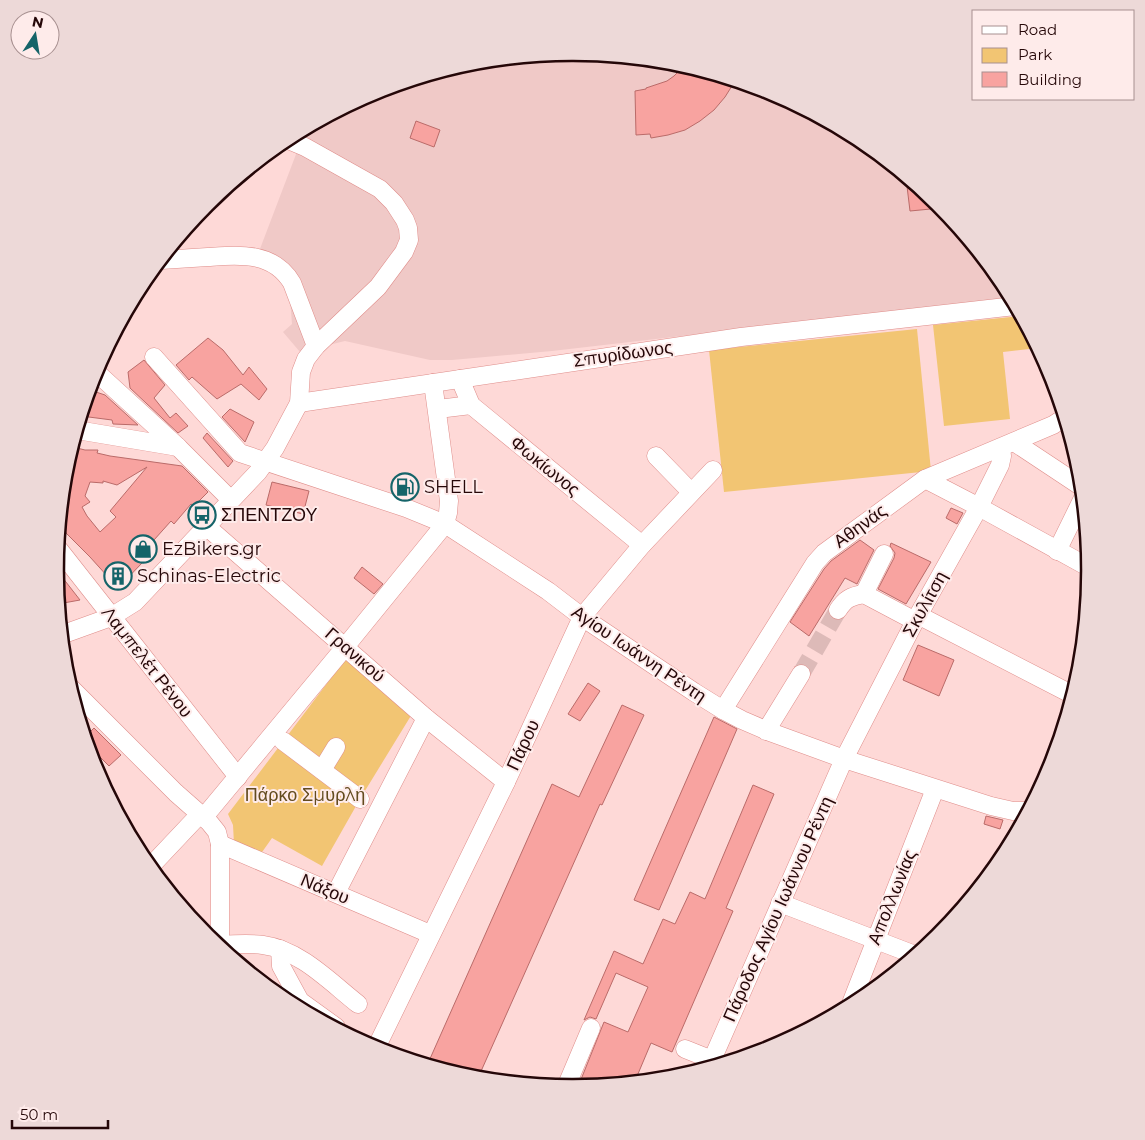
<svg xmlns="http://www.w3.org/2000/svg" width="1145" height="1140" font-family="Montserrat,sans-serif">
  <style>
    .built { fill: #f0c9c7 }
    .green { fill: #f2c573 }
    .building { fill: #f8a3a0; stroke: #ba6b69; fill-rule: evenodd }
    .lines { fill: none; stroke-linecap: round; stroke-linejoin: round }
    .minor-tunnel { stroke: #ddbab8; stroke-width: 18; stroke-dasharray: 18 9; stroke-linecap: butt }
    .minor-casing { stroke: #df8d8a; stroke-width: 19 }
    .minor { stroke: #fff; stroke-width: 18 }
    .labels { text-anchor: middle; stroke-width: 4; stroke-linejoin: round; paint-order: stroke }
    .street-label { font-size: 18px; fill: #250708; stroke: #feebea }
    .poi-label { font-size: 18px; fill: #250708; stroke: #feebea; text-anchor: start }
    .park-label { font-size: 18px; fill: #634b1e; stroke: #feebea }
    .rim { fill: none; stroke: #250708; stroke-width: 2.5 }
  </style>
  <rect width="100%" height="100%" fill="#fed9d7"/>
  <polygon class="built" points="573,53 674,63 771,92 860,140 939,204 1003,283 1011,298 552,351 452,360 430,360 345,341 300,352 283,332 292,324 290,298 284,283 275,271 255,262 298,149 285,140 375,92 472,62"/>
  <g class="green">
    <polygon points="1021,316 1038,348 1003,352 1010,419 944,426 933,325"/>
    <polygon points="917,329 931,471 724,492 709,350"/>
    <polygon points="347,657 412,714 360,799 322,866 272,838 260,855 234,844 233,825 228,814"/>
  </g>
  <g class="building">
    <polygon points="684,66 735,81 725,97 714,110 700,121 685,130 668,135 651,138 650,134 636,135 635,91 646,89 646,88 667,81 674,76"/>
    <polygon points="416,121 440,130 434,147 410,138"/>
    <polygon points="906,178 939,204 941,208 910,211"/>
    <polygon points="208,338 223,350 243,375 249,367 267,389 259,400 241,384 217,399 192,377 189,380 176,365"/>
    <polygon points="144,360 165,385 154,398 170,418 176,413 188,426 178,433 130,388 128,372"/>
    <polygon points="91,382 97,387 93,391 105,395 138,425 113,424 112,420 81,416"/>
    <polygon points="230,409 254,422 245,442 222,417"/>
    <polygon points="207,433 233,461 228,467 203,438"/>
    <path d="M73 447 85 450H98L97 453 110 456 182 466 208 492 194 506 191 504 174 524 171 521 137 559 142 563 118 588 90 557 66 533 63 523 60 520 64 482ZM147 467 110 511 116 517 100 532 87 516 82 507 90 502 85 496 90 482 103 483V481L117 485Z"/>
    <polygon points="403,478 412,480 408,495 399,493"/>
    <polygon points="272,482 309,491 303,514 266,505"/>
    <polygon points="951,508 963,513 957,524 946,518"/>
    <polygon points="860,540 874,550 857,584 845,578 809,636 790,622 824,569 831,561"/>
    <polygon points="891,543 931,562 906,604 878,589 894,558 895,553 890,546"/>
    <polygon points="362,567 383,584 374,594 354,578"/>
    <polygon points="55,568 80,600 58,604"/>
    <polygon points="918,645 954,660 939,696 903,680"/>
    <polygon points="588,683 600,691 580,721 568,714"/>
    <polygon points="622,705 644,715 602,805 600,804 478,1078 457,1073 429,1061 552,784 579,797"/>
    <polygon points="714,717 737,729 659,910 634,900"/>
    <polygon points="94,728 121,755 109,766 87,744 85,737"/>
    <polygon points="753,785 774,794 726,908 733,911 672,1052 651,1043 635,1081 578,1087 604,1022 628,1032 648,987 616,973 596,1019 590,1017 584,1020 614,951 643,964 663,919 675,924 690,892 705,899"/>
    <polygon points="986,816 1003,820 1000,829 984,824"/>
  </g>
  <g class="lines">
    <polyline class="minor-tunnel" points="801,674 838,610"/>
    <g class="minor-casing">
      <g id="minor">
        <path d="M161 260C176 259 192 258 208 257 239 255 273 251 292 283L316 346"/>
        <polyline points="154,357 240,453 406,508 445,524 548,591 582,617 694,692 723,710 742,720 770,732 844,759 991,806 1013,811 1028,811"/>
        <polyline points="95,371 178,447 231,500"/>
        <polyline points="460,379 471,405 642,545"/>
        <polyline points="299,403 741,337 1015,306"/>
        <polyline points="438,409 471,405"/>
        <polyline points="77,430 178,447"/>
        <polyline points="1014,442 1082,487"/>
        <polyline points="656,456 691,492"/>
        <polyline points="925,479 979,507 1090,568"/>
        <polyline points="206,526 426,718 506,782"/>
        <polyline points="57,547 238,777"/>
        <polyline points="1057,551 1083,498"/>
        <polyline points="884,554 864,594 915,621"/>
        <path d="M838 610C845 599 851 596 864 594"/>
        <polyline points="918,615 1073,695"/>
        <polyline points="61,635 111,617 135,602 258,472 275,448 299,403 301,372 306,359 316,346 378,287 404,252 409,240 408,228 405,220 394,203 380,189 305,147 286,139"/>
        <polyline points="70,687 176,793 209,822 217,832 220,844 220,947"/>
        <polyline points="723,710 815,563 824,553 925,479 1053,425 1064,418"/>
        <polyline points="766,731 801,674"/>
        <polyline points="283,741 360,799"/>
        <polyline points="322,770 336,747"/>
        <polyline points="204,817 345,647 445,524 448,513 449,501 433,383"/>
        <polyline points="220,844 430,934"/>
        <polyline points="150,867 200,814"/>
        <polyline points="336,893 426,718"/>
        <polyline points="780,903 915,955"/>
        <path d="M220 945C235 944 249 943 263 945 300 950 330 982 358 1004"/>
        <polyline points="280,949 281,966 300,1001 336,1027"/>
        <polyline points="850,1006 935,789"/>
        <polyline points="376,1048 506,782 582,617 642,545 713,470"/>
        <polyline points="685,1049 720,1063"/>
        <polyline points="712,1060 844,759 915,621 979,507 1000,465 1002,456 1001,448"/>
        <polyline points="566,1087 591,1028"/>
      </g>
    </g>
    <use href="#minor" class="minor"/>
  </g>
  <defs>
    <g id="fuel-ring" transform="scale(1.4375)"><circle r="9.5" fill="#feebea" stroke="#156469" stroke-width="1.5"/><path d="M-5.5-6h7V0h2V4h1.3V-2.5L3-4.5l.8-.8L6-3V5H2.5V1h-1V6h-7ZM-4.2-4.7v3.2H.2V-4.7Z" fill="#156469"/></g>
    <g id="bus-ring" transform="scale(1.4375)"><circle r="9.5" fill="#feebea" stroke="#156469" stroke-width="1.5"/><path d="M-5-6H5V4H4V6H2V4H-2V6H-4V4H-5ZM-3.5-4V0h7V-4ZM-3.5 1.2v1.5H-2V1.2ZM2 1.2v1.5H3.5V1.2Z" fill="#156469"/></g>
    <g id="shop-ring" transform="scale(1.4375)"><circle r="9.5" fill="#feebea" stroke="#156469" stroke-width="1.5"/><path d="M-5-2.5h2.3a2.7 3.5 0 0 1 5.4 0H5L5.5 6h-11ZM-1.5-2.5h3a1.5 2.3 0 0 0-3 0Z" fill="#156469"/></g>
    <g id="building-ring" transform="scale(1.4375)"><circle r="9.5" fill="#feebea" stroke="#156469" stroke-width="1.5"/><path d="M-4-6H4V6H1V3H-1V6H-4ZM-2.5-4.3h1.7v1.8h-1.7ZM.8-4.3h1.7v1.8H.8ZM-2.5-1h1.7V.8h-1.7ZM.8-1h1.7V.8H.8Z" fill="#156469"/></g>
  </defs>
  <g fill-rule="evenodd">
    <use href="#fuel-ring" x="405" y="487"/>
    <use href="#bus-ring" x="202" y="515"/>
    <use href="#shop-ring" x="143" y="549"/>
    <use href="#building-ring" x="118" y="576"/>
  </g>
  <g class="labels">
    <g class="street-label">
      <text transform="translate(623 354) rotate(-8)" y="6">Σπυρίδωνος</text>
      <text transform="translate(545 466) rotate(39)" y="6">Φωκίωνος</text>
      <text transform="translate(860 526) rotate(-36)" y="6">Αθηνάς</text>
      <text transform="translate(925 604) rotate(-61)" y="6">Σκυλίτση</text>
      <text transform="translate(639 654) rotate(34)" y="6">Αγίου Ιωάννη Ρέντη</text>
      <text transform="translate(355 655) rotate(41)" y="6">Γρανικού</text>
      <text transform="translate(147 662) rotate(52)" y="6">Λαμπελέτ Ρένου</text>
      <text transform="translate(523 745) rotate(-65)" y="6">Πάρου</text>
      <text transform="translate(325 889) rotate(23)" y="6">Νάξου</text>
      <text transform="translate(892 897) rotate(-68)" y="6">Απολλωνίας</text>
      <text transform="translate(778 909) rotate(-66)" y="6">Πάροδος Αγίου Ιωάννου Ρέντη</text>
    </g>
    <g class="poi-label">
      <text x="424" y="493">SHELL</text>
      <text x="221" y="521">ΣΠΕΝΤΖΟΥ</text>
      <text x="162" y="555">EzBikers.gr</text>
      <text x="137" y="582">Schinas-Electric</text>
    </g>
    <g class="park-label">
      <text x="305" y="801">Πάρκο Σµυρλή</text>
    </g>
  </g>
  <path d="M0 0H1145V1140H0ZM572 61H573A508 508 0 0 1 1081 569V571A508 508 0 0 1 573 1079H572A508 508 0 0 1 64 571V569A508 508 0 0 1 572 61Z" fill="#edd9d8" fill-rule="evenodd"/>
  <path class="rim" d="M572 61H573A508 508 0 0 1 1081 569V571A508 508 0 0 1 573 1079H572A508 508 0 0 1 64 571V569A508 508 0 0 1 572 61Z"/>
  <rect x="972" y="10" width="162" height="90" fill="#feebea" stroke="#a79090"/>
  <rect x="982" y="26" width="25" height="8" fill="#ffffff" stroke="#a79090"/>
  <text x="1018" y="35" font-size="15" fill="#250708">Road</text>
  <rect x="982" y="48" width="25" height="15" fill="#f2c573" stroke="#a79090"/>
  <text x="1018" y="60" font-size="15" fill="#250708">Park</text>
  <rect x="982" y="72" width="25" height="15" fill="#f8a3a0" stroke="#a79090"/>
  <text x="1018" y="85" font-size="15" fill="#250708">Building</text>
  <g transform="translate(35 35) rotate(12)"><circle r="24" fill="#feebea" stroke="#a79090"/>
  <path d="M0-4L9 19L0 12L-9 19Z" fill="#156469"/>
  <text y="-8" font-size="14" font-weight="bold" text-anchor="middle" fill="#250708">N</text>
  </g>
  <path d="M12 1120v8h96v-8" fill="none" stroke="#250708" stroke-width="2.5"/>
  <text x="20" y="1120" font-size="15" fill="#250708" stroke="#feebea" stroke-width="4" paint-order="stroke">50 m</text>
</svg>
